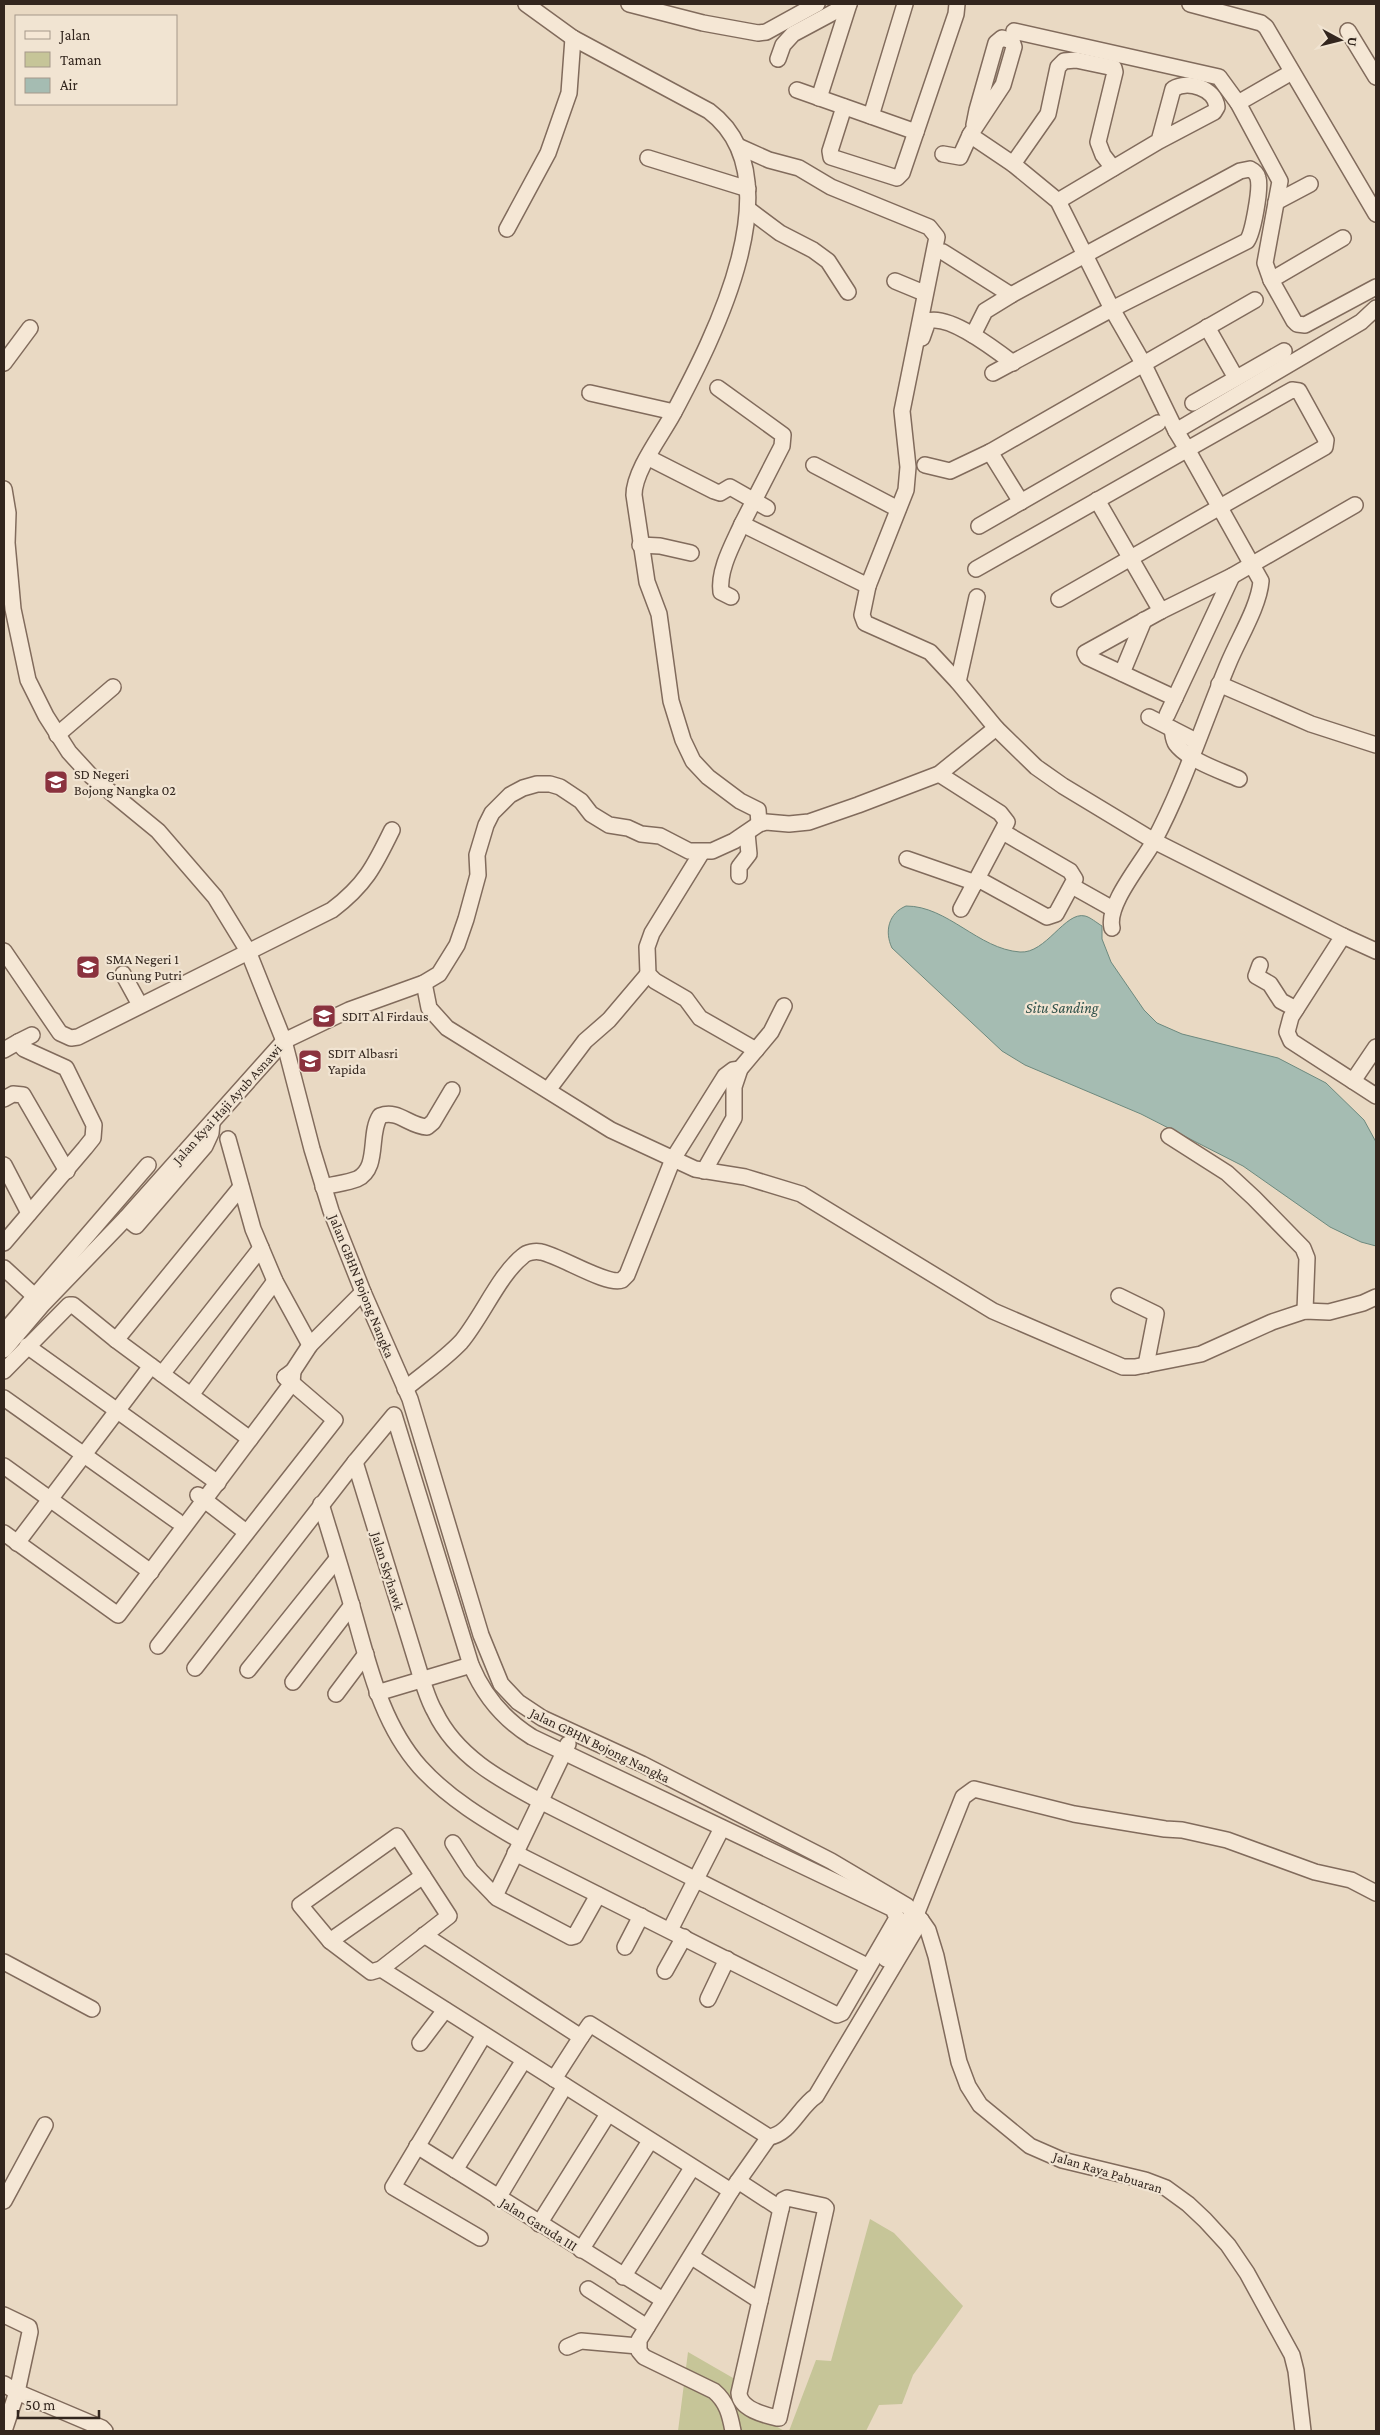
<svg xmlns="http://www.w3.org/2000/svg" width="1380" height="2435" font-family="'Crimson Pro',serif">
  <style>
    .green { fill: #c6c598 }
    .water { fill: #a5bcb2; stroke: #6d897e }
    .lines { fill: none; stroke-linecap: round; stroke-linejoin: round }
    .minor-casing { stroke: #816b5c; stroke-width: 18 }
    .minor { stroke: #f5e7d5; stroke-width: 15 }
    .labels { text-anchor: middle; stroke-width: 4.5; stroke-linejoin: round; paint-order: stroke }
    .poi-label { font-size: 14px; fill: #33261e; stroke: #f1e4d2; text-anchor: start }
    .street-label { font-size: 14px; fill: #33261e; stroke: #f1e4d2 }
    .water-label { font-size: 15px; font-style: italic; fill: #2f514a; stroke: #f1e4d2 }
  </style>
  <rect width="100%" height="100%" fill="#e9d9c3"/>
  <g class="green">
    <polygon points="870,2219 894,2233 963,2306 913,2375 902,2404 879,2405 866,2431 789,2431 816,2360 831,2361"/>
    <polygon points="688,2352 740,2382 752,2411 784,2431 678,2431"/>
  </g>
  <path class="water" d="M906 906C948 906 978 949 1020 952 1046 954 1065 911 1085 916 1090 917 1097 923 1102 926V939L1111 962 1144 1010 1157 1023 1182 1034 1278 1058 1326 1083 1364 1120 1376 1142V1246L1361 1242 1330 1227 1243 1166 1141 1114 1025 1065 1002 1051 892 948C884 931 889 913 906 906Z"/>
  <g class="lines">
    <g class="minor-casing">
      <g id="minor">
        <path d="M526 4 573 38 709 111C797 177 713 339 673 414 661 436 634 471 634 495L647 582 659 614 671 701 683 740 693 761 708 777 740 801 758 810 759 824"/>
        <polyline points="629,4 703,23 758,33 766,32 817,4"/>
        <polyline points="1190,4 1261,23 1266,27 1376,214"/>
        <polyline points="1014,31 1219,77 1238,103 1280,181 1265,263 1271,280 1294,321 1297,324 1305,325 1376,287"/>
        <polyline points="1348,31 1376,77"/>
        <polyline points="778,59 783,45 793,34 849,4"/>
        <polyline points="797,90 916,132"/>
        <polyline points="819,98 849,4"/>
        <polyline points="1238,103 1292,72"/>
        <polyline points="844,107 830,151 831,157 897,178 902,173 956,14 957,4"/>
        <polyline points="871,116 905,4"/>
        <path d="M974 125 977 110 996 43 1002 38 1012 41 1014 47 1003 85 970 135 1013 164 1058 201 1112 309 1143 363 1176 431 1187 449 1261 581C1259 606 1239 638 1229 662 1204 721 1184 785 1154 841 1143 862 1106 904 1112 928"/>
        <polyline points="740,147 769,160 799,168 831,187 929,227 937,237 902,411 908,467 906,490 868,586 862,615 865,623 930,652 958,682 996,728 1036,767 1063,786 1154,841 1343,936 1291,1017 1287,1032 1291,1041 1376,1096"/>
        <polyline points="943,154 960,157 970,135"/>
        <polyline points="648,158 748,189"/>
        <polyline points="1013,164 1048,114 1058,67 1064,61 1076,60 1114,68 1115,72 1098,142 1103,155 1113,168"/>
        <path d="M1058 201 1159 141 1214 112 1217 107C1215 88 1188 80 1173 89L1159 141"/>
        <polyline points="1276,202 1310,184"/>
        <polyline points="748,209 780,233 813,250 828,261 848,292"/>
        <polyline points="507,229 548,153 569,93 573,38"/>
        <polyline points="943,252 1011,295"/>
        <polyline points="1271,280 1343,238"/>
        <polyline points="895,281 924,293"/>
        <polyline points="1207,327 1236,378"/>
        <path d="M973 335 985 311 1011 295 1240 171 1250 169C1254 171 1257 173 1258 178 1261 188 1253 233 1247 241L1112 309 993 373"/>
        <path d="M922 338 928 321C949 314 996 350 1013 363"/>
        <polyline points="4,363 30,328"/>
        <polyline points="718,388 783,435 782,446 742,524 868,586"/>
        <polyline points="590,393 674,412"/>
        <polyline points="1193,403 1284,351"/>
        <polyline points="1176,431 1361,322 1376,308"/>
        <polyline points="990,452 1021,502"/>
        <polyline points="649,458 714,491 720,493 730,487 767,508"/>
        <polyline points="814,465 898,509"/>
        <polyline points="925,465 950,471 990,452 1255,300"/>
        <polyline points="4,489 8,513 7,543 13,609 28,680 46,716 69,752 91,776 158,831 215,897 248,951 284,1041 312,1149 331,1211 363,1292 410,1399 481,1635 501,1684 518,1702 542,1718 642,1764 831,1861 907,1906 921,1920 928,1930 936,1956 959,2062 968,2086 980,2105 1030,2146 1062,2160 1145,2180 1166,2188 1188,2204 1205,2220 1228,2245 1247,2273 1292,2355 1296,2371 1303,2431"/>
        <polyline points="1097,500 1161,611"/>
        <polyline points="979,526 1158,423"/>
        <polyline points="640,545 660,546 691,553"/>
        <polyline points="976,569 1292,390 1299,391 1326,440 1325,447 1059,599"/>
        <path d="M731 597 721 592C718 570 733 544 742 524"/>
        <polyline points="1122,673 1144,620"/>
        <polyline points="958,682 977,597"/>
        <polyline points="1219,684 1311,724 1376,745"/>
        <polyline points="1175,698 1087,657 1085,653 1161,611 1232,576 1355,505"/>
        <polyline points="1167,715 1232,576"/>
        <polyline points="1149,717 1196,741"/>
        <path d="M1172 729C1173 734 1173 740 1176 744 1188 760 1221 771 1239 779"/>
        <polyline points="57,735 113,687"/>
        <polyline points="939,774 1000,813 1007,822 961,909"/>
        <polyline points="702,852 652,933 647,947 648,974 655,981 686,999 700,1018 756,1050"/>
        <polyline points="907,859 976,883"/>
        <polyline points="739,876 739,867 749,854 747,833"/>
        <polyline points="978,879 1047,917 1056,914 1075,879 1070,871 1003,832"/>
        <polyline points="1072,886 1113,909"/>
        <polyline points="1343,936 1376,951"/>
        <path d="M4 951 60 1033 71 1038 78 1037 332 910C365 885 374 867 392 830"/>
        <polyline points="1260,965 1256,976 1270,984 1281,1001 1296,1009"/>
        <polyline points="123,974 140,1005"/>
        <polyline points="424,983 429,1008 447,1028 611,1130 695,1169 745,1177 801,1194 993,1311 1123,1367 1135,1367 1201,1354 1272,1322 1305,1311 1329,1312 1363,1303 1376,1297"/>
        <polyline points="18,1042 32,1035"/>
        <polyline points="4,1050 18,1042 24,1049 66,1068 94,1125 93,1138 85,1148 4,1243"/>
        <polyline points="1353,1081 1376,1047"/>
        <polyline points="548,1090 585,1041 609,1020 648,974"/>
        <polyline points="4,1099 13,1094 23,1095 67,1171"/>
        <polyline points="1169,1136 1227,1173 1254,1198 1303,1248 1307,1258 1305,1311"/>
        <polyline points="228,1139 253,1229 275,1281 310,1345"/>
        <polyline points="4,1165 29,1213"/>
        <polyline points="704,1171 734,1118 734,1087 740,1069 771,1032 784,1006"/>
        <path d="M323 1187C334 1184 347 1183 357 1179 380 1168 368 1134 380 1116 398 1109 409 1126 427 1127L433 1122 452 1090"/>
        <polyline points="126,1218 136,1226 205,1146 211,1133 212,1123"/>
        <polyline points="4,1268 41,1302"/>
        <polyline points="1119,1296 1156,1314 1146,1365"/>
        <polyline points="4,1332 148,1165"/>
        <polyline points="116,1340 241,1187"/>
        <polyline points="27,1346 218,1483"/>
        <polyline points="4,1350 43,1304 126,1218 284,1041 349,1010 424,983 439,974 457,945 466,919 478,875 477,855 486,825 492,813 510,795 523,788 537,784 550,784 560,787 581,801 591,814 609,825 628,828 641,834 660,836 689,851 712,851 734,841 759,824 766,822 789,824 809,822 858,805 939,774 996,728"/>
        <polyline points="4,1371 69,1305 73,1305 116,1340 250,1439"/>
        <polyline points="162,1374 261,1248"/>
        <polyline points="285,1377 293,1371 310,1345 363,1292"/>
        <path d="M405 1389C423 1374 445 1359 461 1342 482 1317 499 1275 523 1256 527 1252 535 1251 541 1252 561 1256 607 1286 622 1280L627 1275 673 1159 725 1076 733 1070 740 1069"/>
        <polyline points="191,1395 275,1281"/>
        <polyline points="4,1398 177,1521"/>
        <path d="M355 1462 422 1680C426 1691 429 1702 435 1712 456 1756 499 1779 540 1801L867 1966"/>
        <polyline points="4,1466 151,1572"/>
        <polyline points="198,1495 246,1532"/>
        <path d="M321 1504C332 1540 343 1575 353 1610 369 1665 381 1723 420 1767 448 1798 485 1820 521 1841"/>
        <polyline points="4,1533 118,1615 292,1383 293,1371"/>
        <polyline points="17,1543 151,1366"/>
        <polyline points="158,1646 335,1420 285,1377"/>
        <path d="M195 1668 355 1462 394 1415 471 1665C484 1696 503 1719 532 1737L893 1909 897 1918 842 2013 837 2015 515 1853"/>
        <polyline points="248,1670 337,1559"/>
        <polyline points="293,1682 352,1605"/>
        <polyline points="377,1693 471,1665"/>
        <polyline points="336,1694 366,1654"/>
        <polygon points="397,1836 449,1916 381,1969 371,1972 330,1941 300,1905"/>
        <polyline points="453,1843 471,1871 497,1898 571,1937 575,1936 598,1895"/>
        <polyline points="495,1896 568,1744"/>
        <polyline points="916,1915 963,1797 974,1789 1074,1814 1165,1829 1182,1830 1227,1840 1315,1872 1351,1880 1376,1893"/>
        <polyline points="670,1930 722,1828"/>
        <path d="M424 1935 581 2037 590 2024 769 2137C790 2134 799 2107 816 2096L921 1920"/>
        <polyline points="330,1941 423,1876"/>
        <polyline points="625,1947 641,1916"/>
        <polyline points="886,1959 913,1912"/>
        <polyline points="4,1962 92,2009"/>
        <polyline points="381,1969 731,2191"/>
        <polyline points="665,1971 684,1937"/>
        <polyline points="708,1999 727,1959"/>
        <polyline points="420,2043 445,2010"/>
        <polyline points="554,2079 581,2037"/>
        <polyline points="417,2146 663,2300"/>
        <polyline points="455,2170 524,2060"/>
        <polyline points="738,2181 781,2209"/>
        <polyline points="498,2198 565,2086"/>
        <path d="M787 2198 824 2206 826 2208 779 2418H777C764 2415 740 2409 739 2393L783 2200Z"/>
        <polyline points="4,2201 45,2125"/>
        <polyline points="539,2224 608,2114"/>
        <polyline points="480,2238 393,2187 484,2035"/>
        <polyline points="581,2250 650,2141"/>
        <polyline points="692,2257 760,2301"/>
        <polyline points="623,2277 692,2168"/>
        <polyline points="588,2289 647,2327"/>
        <polyline points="4,2315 29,2327 30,2332 17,2392 102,2428 105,2431"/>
        <polyline points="567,2347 581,2341 638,2346"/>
        <polyline points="4,2384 17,2392 4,2431"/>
        <path d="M733 2431C730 2415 727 2402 714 2391L644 2357 639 2351V2340L731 2191 769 2137"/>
      </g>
    </g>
    <use href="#minor" class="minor"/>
  </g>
  <defs>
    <g id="school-square" transform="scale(1.25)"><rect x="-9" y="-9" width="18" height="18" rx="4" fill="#8a323e" stroke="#f1e4d2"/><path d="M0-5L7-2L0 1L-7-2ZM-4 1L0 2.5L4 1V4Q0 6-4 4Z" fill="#fff"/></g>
  </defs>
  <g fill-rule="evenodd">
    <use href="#school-square" x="56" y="782"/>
    <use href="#school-square" x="88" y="967"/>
    <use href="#school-square" x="324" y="1016"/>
    <use href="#school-square" x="310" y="1061"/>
  </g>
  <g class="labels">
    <g class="poi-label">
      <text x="74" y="779">SD Negeri<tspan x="74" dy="16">Bojong Nangka 02</tspan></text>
      <text x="106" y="964">SMA Negeri 1<tspan x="106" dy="16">Gunung Putri</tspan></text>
      <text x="342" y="1021">SDIT Al Firdaus</text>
      <text x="328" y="1058">SDIT Albasri<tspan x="328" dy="16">Yapida</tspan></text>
    </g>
    <g class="street-label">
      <text transform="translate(227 1104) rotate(-48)" y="5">Jalan Kyai Haji Ayub Asnawi</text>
      <text transform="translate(362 1286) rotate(68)" y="5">Jalan GBHN Bojong Nangka</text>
      <text transform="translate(388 1571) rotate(73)" y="5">Jalan Skyhawk</text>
      <text transform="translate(600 1745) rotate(26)" y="5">Jalan GBHN Bojong Nangka</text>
      <text transform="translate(1108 2172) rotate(17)" y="5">Jalan Raya Pabuaran</text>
      <text transform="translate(539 2224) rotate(32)" y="5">Jalan Garuda III</text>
    </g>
    <g class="water-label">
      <text x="1062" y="1013">Situ Sanding</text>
    </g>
  </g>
  <rect width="1380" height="2435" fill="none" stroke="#33261e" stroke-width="10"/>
  <rect x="15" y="15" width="162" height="90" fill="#f1e4d2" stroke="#a5988a"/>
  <rect x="25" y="31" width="25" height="8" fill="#f5e7d5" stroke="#a5988a"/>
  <text x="60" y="40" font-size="15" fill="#33261e">Jalan</text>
  <rect x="25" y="52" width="25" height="15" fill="#c6c598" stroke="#a5988a"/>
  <text x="60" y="65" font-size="15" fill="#33261e">Taman</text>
  <rect x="25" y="78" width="25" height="15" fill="#a5bcb2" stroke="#a5988a"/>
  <text x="60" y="90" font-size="15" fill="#33261e">Air</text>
  <g transform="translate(1340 40) rotate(97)" stroke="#f1e4d2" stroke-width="4" paint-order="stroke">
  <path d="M0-4L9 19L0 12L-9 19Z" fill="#33261e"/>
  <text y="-8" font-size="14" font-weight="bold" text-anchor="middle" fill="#33261e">U</text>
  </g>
  <path d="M18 2410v8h81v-8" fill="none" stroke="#33261e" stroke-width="2.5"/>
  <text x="25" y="2410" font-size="15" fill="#33261e" stroke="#f1e4d2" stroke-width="4" paint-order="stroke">50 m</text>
</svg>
